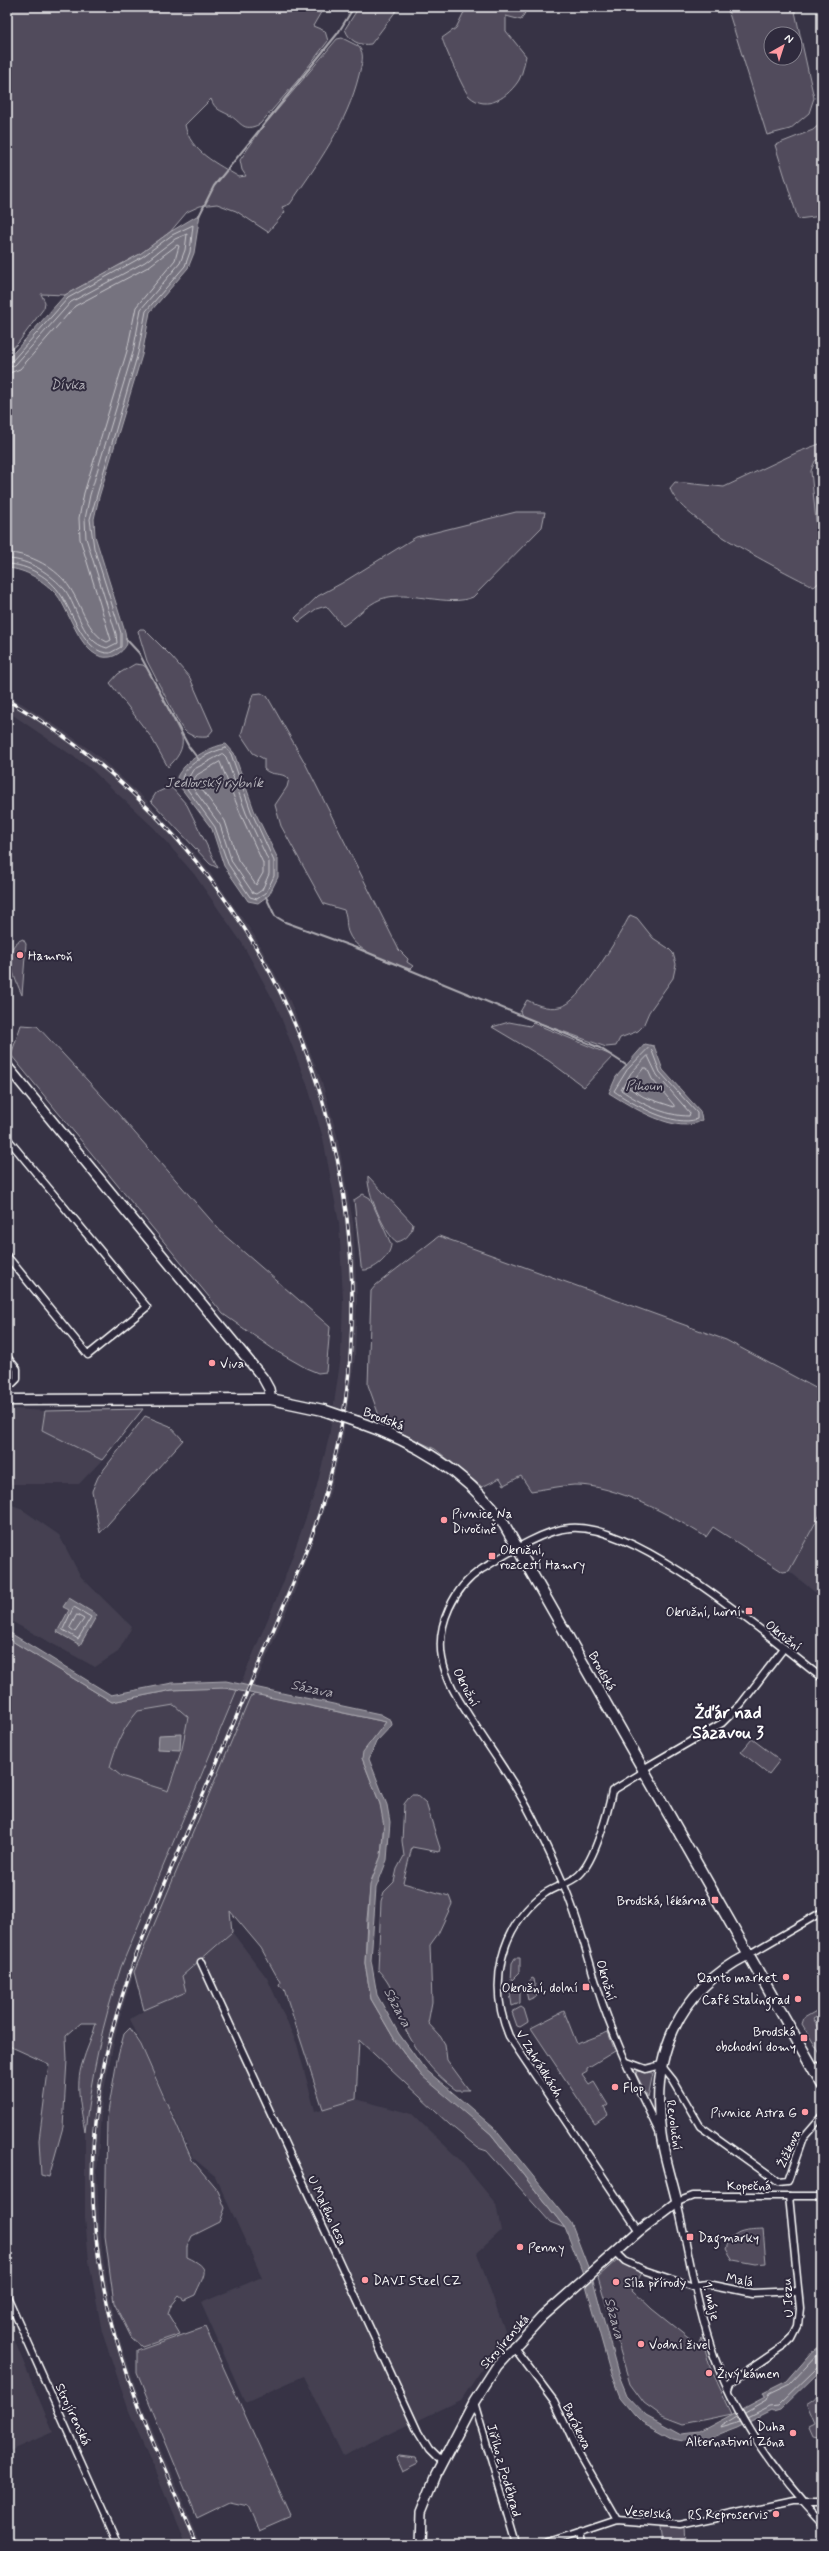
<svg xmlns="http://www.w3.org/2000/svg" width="829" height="2551" font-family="Mynerve,sans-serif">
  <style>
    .built { fill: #444051 }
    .green { fill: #514c5c; stroke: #a8a6ae; fill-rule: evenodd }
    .water { fill: #76737f; stroke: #adabb2 }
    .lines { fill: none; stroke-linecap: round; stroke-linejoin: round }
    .shore { stroke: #c8c7cc; stroke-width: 1 }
    .stream { stroke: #adabb2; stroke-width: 2 }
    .street-casing { stroke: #fff; stroke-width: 9 }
    .secondary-casing { stroke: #fff; stroke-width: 12 }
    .primary-casing { stroke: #fff; stroke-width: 13 }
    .street { stroke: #2f2a3d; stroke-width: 6 }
    .secondary { stroke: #2f2a3d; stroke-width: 9 }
    .primary { stroke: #2f2a3d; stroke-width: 10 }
    .rail-casing { stroke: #fff; stroke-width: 3.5 }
    .rail { stroke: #2f2a3d; stroke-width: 2; stroke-dasharray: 6; stroke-linecap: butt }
    .primary-bridge-casing { stroke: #fff; stroke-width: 13; stroke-linecap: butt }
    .primary-bridge { stroke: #2f2a3d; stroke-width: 10 }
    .poi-dot { fill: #ff9aa2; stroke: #2f2a3d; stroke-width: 1.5 }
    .labels { text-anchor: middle; stroke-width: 4; stroke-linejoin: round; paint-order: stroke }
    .poi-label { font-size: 13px; fill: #fff; stroke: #2f2a3d; text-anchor: start }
    .street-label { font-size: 13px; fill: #fff; stroke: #2f2a3d }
    .water-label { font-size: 14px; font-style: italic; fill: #b4b2b9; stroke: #2f2a3d }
    .district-label { font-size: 17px; font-weight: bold; fill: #fff; stroke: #2f2a3d }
  </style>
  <rect width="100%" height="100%" fill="#373345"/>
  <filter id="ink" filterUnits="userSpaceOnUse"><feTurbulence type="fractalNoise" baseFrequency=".025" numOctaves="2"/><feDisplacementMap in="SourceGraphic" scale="8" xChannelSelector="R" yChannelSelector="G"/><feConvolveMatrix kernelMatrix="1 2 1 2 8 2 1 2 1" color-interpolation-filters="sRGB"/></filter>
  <g filter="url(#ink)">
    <g class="built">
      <polygon points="7,694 64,731 98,756 146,800 205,865 254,935 290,1001 322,1082 337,1135 353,1222 357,1299 355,1357 343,1439 330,1493 296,1588 134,1972 119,2019 102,2099 97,2174 99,2217 103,2259 116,2328 142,2406 201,2544 186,2544 129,2411 102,2332 89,2261 85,2218 85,2132 94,2064 105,2015 121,1967 283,1583 316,1489 329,1437 341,1356 343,1299 339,1223 323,1138 308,1087 277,1007 242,943 194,874 154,828 89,767 7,711"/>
      <polygon points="14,1409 45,1411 42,1430 102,1460 79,1484 7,1484 7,1430"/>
      <polygon points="7,1503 20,1508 59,1535 81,1577 132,1627 118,1652 95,1667 7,1619"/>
      <polygon points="822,1511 822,1598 789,1571"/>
      <polygon points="174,1705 188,1717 182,1749 168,1791 121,1776 110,1767 117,1744 126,1725 138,1711"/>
      <polygon points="232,1932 267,1978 297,2044 315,2111 356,2099 412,2114 459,2159 496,2204 501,2231 477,2253 505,2331 499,2344 461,2400 343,2456 304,2376 245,2402 201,2303 262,2277 215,2176 193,2158 130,2019 145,2010"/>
      <polygon points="7,2323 53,2432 7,2452"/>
    </g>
    <g class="green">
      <path d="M7 7H324L313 26 325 31 328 41 298 80 260 124C242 133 242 122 229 115 220 110 215 110 211 99L185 125C190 152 218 164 239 177L246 176 242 170 240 160 262 128 337 39 342 38 358 46C366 54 361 65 359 75 347 124 318 163 290 204L282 207 285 212 268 232 236 211 217 204 200 206 187 212 170 232 140 254 65 295 41 294 45 302 44 308 18 343 7 353Z"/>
      <path d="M359 7H399L371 44C359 46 349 41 345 29Z"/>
      <path d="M463 7H528L521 20 506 16V31L526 56C524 63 523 73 519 80 509 96 487 113 469 96 464 91 444 46 442 38L456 28 464 12Z"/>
      <path d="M727 7H794L814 98 809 113 790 129 767 135ZM771 34H795V58H771Z"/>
      <polygon points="822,122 822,216 798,219 775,145 813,130"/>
      <path d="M822 443V457L815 461 811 471 822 580 814 587C784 571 678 520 670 488L675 482 724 487 798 452Z"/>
      <path d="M516 512H545L542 527 473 597C448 608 409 589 381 599 366 605 356 618 343 626L326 606 316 609 299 622 295 618 318 596 342 583 416 537Z"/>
      <path d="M144 629 172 657 190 678 213 730 207 737C195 738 186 735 180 725L147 661 138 631 140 629Z"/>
      <path d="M135 664 143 665 148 669 182 737C184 749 177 759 168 767L151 737 110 683 118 674Z"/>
      <path d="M261 693 267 696 305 763 399 950 408 959 407 962 413 966 410 969C393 964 356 952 349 934 345 927 348 918 344 910L324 904 281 826 275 805 287 787 289 779C281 771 272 777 264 769V759L253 753 241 735 253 694Z"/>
      <polygon points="167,788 172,788 187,805 218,868 210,864 151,801 156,793"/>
      <path d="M630 915 637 918 653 938 668 948 673 953 676 964 673 978 649 1012 643 1026 638 1031 620 1038 616 1046 606 1047 523 1017 520 1012 527 1000C538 1006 553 1011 565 1005 582 998 621 933 630 915Z"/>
      <path d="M23 939 26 944 22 995C15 979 0 947 23 939Z"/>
      <polygon points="509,1022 530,1026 533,1023 613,1056 584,1087 549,1061 492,1027"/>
      <polygon points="21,1025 37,1026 114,1109 223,1234 330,1327 326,1372 318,1373 306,1368 276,1351 223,1314 11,1055"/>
      <path d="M368 1176 413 1224C412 1233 406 1240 397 1242 385 1235 366 1191 368 1176Z"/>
      <path d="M363 1194 370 1198 391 1244C391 1256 374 1271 363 1270L361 1266 354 1200Z"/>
      <path d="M439 1236 726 1340 821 1391 822 1389V1511L789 1571 783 1572 713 1527 706 1537C672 1516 615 1484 574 1485 560 1486 545 1489 531 1491L521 1476 504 1485 500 1478 482 1487 435 1449 382 1424 368 1385 371 1291 376 1285Z"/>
      <polygon points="143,1409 102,1460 42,1430 45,1411"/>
      <polygon points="145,1416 170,1426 183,1440 100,1533 92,1491 98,1477"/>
      <path d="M7 1638 112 1702 172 1690 218 1687 237 1690 121 1967C103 2022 91 2075 85 2132 81 2109 75 2086 82 2064 86 2049 93 2037 96 2023H81L66 2036 67 2060 63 2127 49 2177 41 2175 39 2140 49 2064 7 2045ZM174 1705 188 1717 182 1749 168 1791 121 1776 110 1767C116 1745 123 1728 138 1711Z"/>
      <polygon points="255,1694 386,1722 362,1758 380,1804 384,1820 381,1856 371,1881 367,1919 365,1963 371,1999 396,2042 417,2070 491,2134 565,2228 550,2222 487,2151 478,2148 450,2125 359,2040 356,2099 323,2109 284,1989 279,1985 280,1982 261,1948 230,1911 232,1932 182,1976 186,1992 144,2010 134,1972 250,1697"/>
      <polygon points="752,1739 780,1760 769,1774 741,1752"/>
      <path d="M411 1795H417L426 1803 440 1848 439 1852 412 1847 403 1883 449 1896 452 1904 438 1934 430 1945 432 2002 428 2023 440 2036 445 2044 447 2060 469 2090H456C432 2073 415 2049 402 2023 391 1999 398 1992 378 1970L381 1901 384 1892 394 1882 397 1869 404 1856 402 1841 404 1804Z"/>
      <polygon points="515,1958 520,1958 520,1972 511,1981 512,1963"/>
      <polygon points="532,1978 534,1979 537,1996 528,2000 525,1987"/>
      <polygon points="515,1984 520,1987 520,2003 512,2006 509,1986"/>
      <polygon points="521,2007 524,2009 528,2022 520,2027 517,2026 512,2012"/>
      <polygon points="818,2010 822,2014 813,2019 822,2035 822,2057 802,2024 804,2018"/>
      <polygon points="564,2011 577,2044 608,2032 615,2051 587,2068 587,2072 582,2075 589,2085 594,2082 608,2105 604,2108 608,2115 595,2124 531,2028"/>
      <path d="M130 2028 141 2045 192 2160 218 2191 225 2208 220 2222 192 2236 187 2247V2257C212 2269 205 2272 195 2295L184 2300 179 2296 171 2306 168 2314 180 2334 142 2347 131 2337 114 2303 105 2236 107 2118 117 2060 124 2034Z"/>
      <polygon points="637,2071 653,2073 648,2097 636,2074"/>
      <path d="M763 2229 766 2263 755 2264 733 2260 726 2249C732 2229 745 2230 763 2229Z"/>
      <polygon points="619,2258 643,2271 632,2290 652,2309 697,2345 702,2338 710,2367 732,2414 683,2424 662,2416 644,2403 630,2384 598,2277"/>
      <polygon points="205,2327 291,2516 259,2530 248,2506 230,2502 197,2518 137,2373 137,2351"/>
      <path d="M822 2378V2440L813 2438 809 2429 815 2426 806 2405C818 2398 820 2395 819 2382Z"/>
      <polygon points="398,2456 416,2458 418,2463 402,2471 396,2458"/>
      <polygon points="660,2528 684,2528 685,2544 662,2544"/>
    </g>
    <g class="water">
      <path d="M200 214 194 253 188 268 150 312 142 355 99 497 94 519 95 536 125 632 127 644C124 650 117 656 110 657 82 662 70 611 57 595 44 581 26 569 7 568V360L65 295 140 254 170 232Z"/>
      <path d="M226 744 234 753 254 810 278 859V877L269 895 258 903 248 901 224 866 212 829 178 784 177 777C185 761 208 747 226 744Z"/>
      <path d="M645 1044 654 1046 663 1070 700 1111 702 1120C679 1137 630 1106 609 1093L616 1077Z"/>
      <polygon points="69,1598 97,1615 80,1645 57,1632 69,1610 63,1607"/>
      <polygon points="7,1631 111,1695 172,1683 226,1681 380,1714 391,1720 392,1725 376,1742 369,1759 387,1805 390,1822 387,1860 376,1888 371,1960 377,1995 399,2034 424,2068 494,2128 571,2223 593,2280 618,2373 627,2395 646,2415 681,2434 699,2432 765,2397 763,2393 787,2381 815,2349 822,2345 822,2369 780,2410 773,2412 771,2411 737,2428 708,2439 683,2441 673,2439 642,2422 635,2415 620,2397 611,2374 582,2271 565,2228 491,2134 422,2076 396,2042 371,1999 365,1963 370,1885 381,1856 384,1826 380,1804 362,1758 363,1752 386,1722 226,1688 172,1690 112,1702 7,1638"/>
      <polygon points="181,1734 180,1750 158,1749 159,1735"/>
    </g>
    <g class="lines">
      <g class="shore">
        <path d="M7 363 12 361 68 298 142 257 172 235 193 225 190 252 185 266 146 311 138 353 90 519 94 548 121 633V647L110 653C85 655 72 611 61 595 51 578 27 564 7 564"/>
        <path d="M7 368 15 365 71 302 145 262 175 239 187 234 185 250 180 263 141 309 133 352 90 495 85 519 86 538 116 634 117 643 107 648C82 642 78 608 65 590 51 574 29 559 7 559"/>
        <path d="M7 374 20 369 75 306 148 267 177 245 179 246 175 260 136 307 127 351 84 493 79 518 80 539 111 640 107 642C87 632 82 606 70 588 58 569 30 553 7 553"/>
        <path d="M226 748 231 754 251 811 274 861V876L266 893 257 899 250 897 228 864 215 827 182 782C180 766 212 751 226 748Z"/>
        <polygon points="223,754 226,757 246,813 269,862 269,874 262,890 256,894 253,893 232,862 220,825 187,780 193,770"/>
        <polygon points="220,762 241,815 263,863 263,873 256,885 238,860 225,821 194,779 197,775"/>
        <path d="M649 1048 652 1051 660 1072 697 1113V1119C675 1128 632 1104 614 1091L627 1070Z"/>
        <path d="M648 1056 657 1075 690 1113 689 1116C665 1116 640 1103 621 1090L631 1073Z"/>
        <polygon points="644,1068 647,1068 652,1079 674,1105 674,1107 644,1097 629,1088"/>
        <polygon points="74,1607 91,1617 78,1639 63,1630"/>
        <polygon points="77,1615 84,1619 75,1632 70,1628"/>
        <polyline points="745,2413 766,2401 769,2394 790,2384 822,2350"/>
        <polyline points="737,2416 721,2426 720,2428 740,2422"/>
        <polyline points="747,2418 769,2407 778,2406 817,2368 822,2366"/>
      </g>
      <g class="stream">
        <polyline points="199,216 214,186 338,33 354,7"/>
        <polyline points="126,639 139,653 189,747 199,760"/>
        <polyline points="266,897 275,916 285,922 359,949 600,1048 626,1065"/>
      </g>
      <g class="street-casing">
        <g id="street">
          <polyline points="7,1138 147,1307 88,1355 7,1256"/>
          <polyline points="7,1357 17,1369 17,1379 12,1384 7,1384"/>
          <polyline points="748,1955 822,1912"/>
          <polyline points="201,1962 418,2432 429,2450 442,2463"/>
          <polyline points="627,2062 646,2069 661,2065 673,2080 700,2126 778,2182 788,2181 803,2138 822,2116"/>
          <polyline points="813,2069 817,2066 822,2071"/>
          <path d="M659 2132C639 2091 618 2048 603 2005 589 1964 580 1922 563 1883 555 1864 546 1845 537 1827 520 1790 495 1756 473 1722 460 1702 446 1682 442 1658 436 1625 454 1587 482 1569 505 1555 542 1530 570 1528 636 1522 769 1637 822 1678"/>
          <path d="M822 2196H693L677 2202C689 2252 697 2308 714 2356 737 2420 776 2474 822 2523"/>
          <path d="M639 2231 509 2036C488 1986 499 1928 544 1894 555 1886 569 1884 579 1875 595 1860 608 1812 612 1791L640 1774 643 1769 722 1723 741 1704 784 1648"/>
          <polyline points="616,2252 625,2261 644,2270 691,2286 708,2284 752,2293 798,2291"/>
          <polyline points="7,2296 118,2544"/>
          <polyline points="513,2346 554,2401 578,2452 617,2520"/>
          <polyline points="729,2389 731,2383 747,2371 784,2346 792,2338 798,2326 800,2308 789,2196"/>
          <polyline points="474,2402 516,2544"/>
          <polyline points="580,2531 582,2544"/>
          <polyline points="545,2544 617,2520 680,2525 793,2501 822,2501"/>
        </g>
      </g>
      <g class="secondary-casing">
        <g id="secondary">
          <polyline points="7,1066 263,1378 269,1389 271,1399"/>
          <path d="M420 2544 421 2512 436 2475 474 2402 497 2366 542 2317 639 2231 677 2202C672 2180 664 2157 661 2134 650 2057 677 1991 748 1955"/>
        </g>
      </g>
      <g class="primary-casing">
        <g id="primary">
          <polyline points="7,1400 271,1399 323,1410"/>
          <path d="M358 1422C416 1442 463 1470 501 1519L822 2084"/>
        </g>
      </g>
      <use href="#street" class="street"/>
      <use href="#secondary" class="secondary"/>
      <use href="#primary" class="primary"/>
      <g class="rail-casing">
        <path id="rail" d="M7 700C130 770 232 884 290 1013 357 1163 371 1334 326 1492 311 1545 288 1594 267 1645 240 1707 214 1770 187 1832 145 1929 102 2027 94 2133 82 2290 136 2405 197 2544"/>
      </g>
      <use href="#rail" class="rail"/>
      <g class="primary-bridge-casing">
        <polyline id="primary-bridge" points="323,1410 358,1422"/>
      </g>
      <use href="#primary-bridge" class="primary-bridge"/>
    </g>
  </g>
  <g class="poi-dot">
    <circle cx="20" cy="955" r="4"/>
    <circle cx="212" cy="1363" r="4"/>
    <circle cx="444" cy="1520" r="4"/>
    <rect x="488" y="1552" width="8" height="8" rx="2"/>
    <rect x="745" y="1607" width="8" height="8" rx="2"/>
    <rect x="711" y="1896" width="8" height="8" rx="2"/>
    <circle cx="786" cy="1977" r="4"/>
    <rect x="582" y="1983" width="8" height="8" rx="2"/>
    <circle cx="798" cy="1999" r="4"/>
    <rect x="800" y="2034" width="8" height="8" rx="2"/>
    <circle cx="615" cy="2087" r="4"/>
    <circle cx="805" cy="2112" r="4"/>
    <rect x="686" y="2233" width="8" height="8" rx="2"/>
    <circle cx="520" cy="2247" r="4"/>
    <circle cx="365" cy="2280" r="4"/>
    <circle cx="616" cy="2282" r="4"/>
    <circle cx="641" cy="2344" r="4"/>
    <circle cx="709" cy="2373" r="4"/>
    <circle cx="793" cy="2433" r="4"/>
    <circle cx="776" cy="2514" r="4"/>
  </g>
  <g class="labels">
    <g class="poi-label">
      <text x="28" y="960">Hamroň</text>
      <text x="220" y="1368">Viva</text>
      <text x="452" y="1518">Pivnice Na<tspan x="452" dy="15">Divočině</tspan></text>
      <text x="500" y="1554">Okružní,<tspan x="500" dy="15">rozcestí Hamry</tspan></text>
      <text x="741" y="1616" text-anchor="end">Okružní, horní</text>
      <text x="707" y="1905" text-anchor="end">Brodská, lékárna</text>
      <text x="778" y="1982" text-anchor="end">Qanto market</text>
      <text x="578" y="1992" text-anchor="end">Okružní, dolní</text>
      <text x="790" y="2004" text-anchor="end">Café Stalingrad</text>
      <text x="796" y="2036" text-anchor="end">Brodská<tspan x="796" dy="15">obchodní domy</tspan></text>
      <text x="623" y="2092">Flop</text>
      <text x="797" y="2117" text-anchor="end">Pivnice Astra G</text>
      <text x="698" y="2242">Dagmarky</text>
      <text x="528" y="2252">Penny</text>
      <text x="373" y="2285">DAVI Steel CZ</text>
      <text x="624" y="2287">Síla přírody</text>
      <text x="649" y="2349">Vodní živel</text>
      <text x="717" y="2378">Živý kámen</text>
      <text x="785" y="2431" text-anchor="end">Duha<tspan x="785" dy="15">Alternativní Zóna</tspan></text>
      <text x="768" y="2519" text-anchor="end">RS Reproservis</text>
    </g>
    <g class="street-label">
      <text transform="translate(384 1418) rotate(21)" y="5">Brodská</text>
      <text transform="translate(784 1635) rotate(38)" y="5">Okružní</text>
      <text transform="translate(603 1671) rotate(61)" y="5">Brodská</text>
      <text transform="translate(467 1687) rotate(62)" y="5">Okružní</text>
      <text transform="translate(607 1980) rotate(73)" y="5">Okružní</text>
      <text transform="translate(540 2063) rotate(58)" y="5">V Zahrádkách</text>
      <text transform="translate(675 2125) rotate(82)" y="5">Revoluční</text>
      <text transform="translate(788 2148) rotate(-66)" y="5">Žižkova</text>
      <text x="749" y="2190">Kopečná</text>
      <text transform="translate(328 2210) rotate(65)" y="5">U Malého lesa</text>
      <text transform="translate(740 2279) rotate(10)" y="5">Malá</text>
      <text transform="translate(787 2298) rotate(-94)" y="5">U Jezu</text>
      <text transform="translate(712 2301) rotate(77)" y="5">1. máje</text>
      <text transform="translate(504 2341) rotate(-49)" y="5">Strojírenská</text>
      <text transform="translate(74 2414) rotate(65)" y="5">Strojírenská</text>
      <text transform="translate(578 2426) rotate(64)" y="5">Barákova</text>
      <text transform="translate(505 2470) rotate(74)" y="5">Jiřího z Poděbrad</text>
      <text transform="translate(648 2512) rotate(4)" y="5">Veselská</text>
    </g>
    <g class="water-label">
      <text x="68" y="389">Dívka</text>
      <text x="214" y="787">Jedlovský rybník</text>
      <text x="644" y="1090">Pihoun</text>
      <text transform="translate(312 1688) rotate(12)" y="5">Sázava</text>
      <text transform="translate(398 2007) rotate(62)" y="5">Sázava</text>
      <text transform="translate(615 2318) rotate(75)" y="5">Sázava</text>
    </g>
    <g class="district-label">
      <text x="728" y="1718">Žďár nad<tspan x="728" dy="20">Sázavou 3</tspan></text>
    </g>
  </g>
  <rect width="829" height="2551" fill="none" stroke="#2f2a3d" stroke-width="24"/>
  <rect x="12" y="12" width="805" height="2527" fill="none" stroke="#fff" stroke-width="1.5" filter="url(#ink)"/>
  <g transform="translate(783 46) rotate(39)"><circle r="19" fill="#2f2a3d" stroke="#827f8b"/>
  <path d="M0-3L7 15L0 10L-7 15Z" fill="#ff9aa2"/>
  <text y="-6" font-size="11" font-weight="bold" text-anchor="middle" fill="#ffffff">N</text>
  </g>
</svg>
